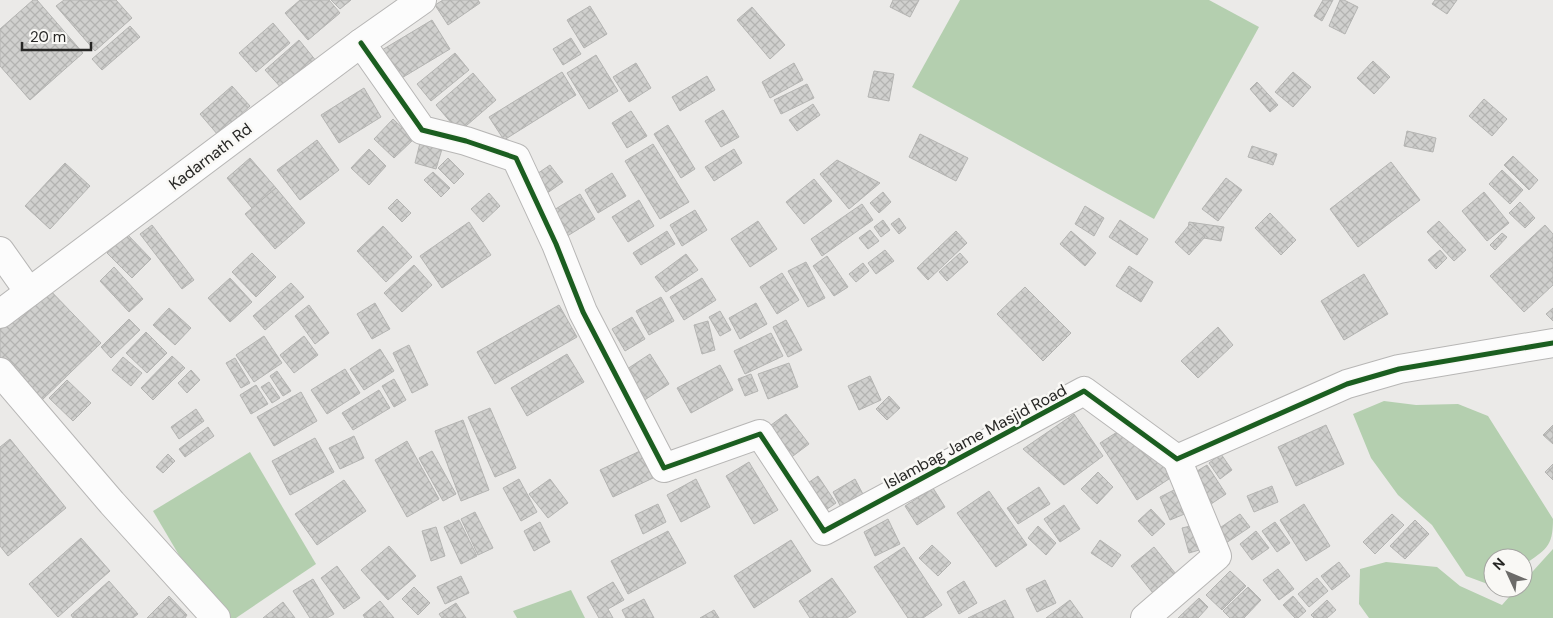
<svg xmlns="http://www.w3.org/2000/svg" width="1553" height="618" font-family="'DM Sans',sans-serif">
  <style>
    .water { fill: #b4cfaf }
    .building { fill: url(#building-cross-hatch); stroke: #b4b4b2 }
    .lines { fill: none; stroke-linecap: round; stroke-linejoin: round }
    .minor-casing { stroke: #b7b6b5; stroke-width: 30 }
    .minor { stroke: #fcfcfc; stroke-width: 28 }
    .cycleway-casing { stroke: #f9f8f5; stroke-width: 8 }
    .cycleway { stroke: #1b5e20; stroke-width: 5 }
    .labels { text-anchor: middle; stroke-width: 5; stroke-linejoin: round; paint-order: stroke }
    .street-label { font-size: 16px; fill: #272725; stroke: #f9f8f5 }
  </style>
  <defs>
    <pattern id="building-cross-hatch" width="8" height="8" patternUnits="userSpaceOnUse" patternTransform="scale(1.25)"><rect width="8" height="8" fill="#d0d0ce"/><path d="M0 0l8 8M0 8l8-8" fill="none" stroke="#b3b3b1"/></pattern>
  </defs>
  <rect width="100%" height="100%" fill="#ebeae8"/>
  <g class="water">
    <polygon points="960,0 1209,0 1259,27 1154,219 912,87"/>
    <path d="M1384 401 1416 405 1458 404 1488 416 1553 519C1553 549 1545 549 1523 566V558H1493V586L1466 576 1432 525 1398 495 1371 458 1353 414Z"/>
    <polygon points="250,452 316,564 236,618 216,618 153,511"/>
    <polygon points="1553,549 1553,618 1369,618 1359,604 1360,569 1386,562 1437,567 1460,586 1502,605 1517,588 1523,588 1523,582"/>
    <polygon points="571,590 585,618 517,618 513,611"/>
  </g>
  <g class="building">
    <polygon points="33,0 37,0 83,53 30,100 0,66 0,29"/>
    <polygon points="64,0 116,0 132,18 95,51 56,6"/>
    <polygon points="300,0 329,0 340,13 308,40 285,13"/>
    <polygon points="331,0 351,0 340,9"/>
    <polygon points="443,0 478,0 480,3 448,25 435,5"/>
    <polygon points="893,0 919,0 910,17 890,7"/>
    <polygon points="1323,0 1333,0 1322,21 1314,16"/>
    <polygon points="1340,0 1344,0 1358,7 1345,34 1329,26"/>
    <polygon points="1435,0 1457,0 1447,14 1432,4"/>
    <polygon points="590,6 607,34 584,48 567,20"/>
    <polygon points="752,7 785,45 770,59 737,20"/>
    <polygon points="432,20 450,49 395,82 377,53"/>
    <polygon points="273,23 290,43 256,72 239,53"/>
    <polygon points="130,26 140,37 102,70 92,59"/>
    <polygon points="571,38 581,54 563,65 553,49"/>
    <polygon points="299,40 317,62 284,91 265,70"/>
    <polygon points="455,53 469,70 431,101 417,84"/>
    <polygon points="596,55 618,91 589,109 567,73"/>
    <polygon points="1373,61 1390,77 1374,94 1357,78"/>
    <polygon points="636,63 651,88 629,102 613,77"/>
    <polygon points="794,63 803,80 770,98 762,82"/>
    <polygon points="874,71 894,74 889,101 868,97"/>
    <polygon points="562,72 576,95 504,140 489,117"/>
    <polygon points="1293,72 1311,87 1293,107 1275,92"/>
    <polygon points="473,73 496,100 459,132 436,105"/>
    <polygon points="707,76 715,90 680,111 672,97"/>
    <polygon points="1257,82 1278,105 1270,112 1250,89"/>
    <polygon points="807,84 814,98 781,114 774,100"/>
    <polygon points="232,86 250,106 218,135 200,114"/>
    <polygon points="364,88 381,117 339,143 321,115"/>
    <polygon points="1484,99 1507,119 1492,136 1469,116"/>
    <polygon points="813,104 820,115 797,131 789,120"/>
    <polygon points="723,110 739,137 721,147 705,121"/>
    <polygon points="631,111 647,136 627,148 612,123"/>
    <polygon points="393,119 414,139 394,158 374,139"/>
    <polygon points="668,125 695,169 681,178 654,134"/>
    <polygon points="1407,131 1436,138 1433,152 1404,146"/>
    <polygon points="920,134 968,158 956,181 909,157"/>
    <polygon points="317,140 339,170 300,200 277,170"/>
    <polygon points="420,143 442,149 436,169 415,163"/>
    <polygon points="653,144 689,202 660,219 625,161"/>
    <polygon points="1252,146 1277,154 1273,165 1248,157"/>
    <polygon points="369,149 386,166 369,185 351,168"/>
    <polygon points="734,149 742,163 714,181 705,167"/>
    <polygon points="1513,156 1538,180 1529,190 1504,165"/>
    <polygon points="250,158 276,188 252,208 227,178"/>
    <polygon points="448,158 464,174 454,184 438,168"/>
    <polygon points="837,160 880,183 849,209 820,174"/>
    <polygon points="1391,162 1420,200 1358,247 1330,209"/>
    <polygon points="65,163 90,186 50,229 25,206"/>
    <polygon points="550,165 563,182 543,196 531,178"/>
    <polygon points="1502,170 1523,190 1510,204 1489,184"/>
    <polygon points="433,172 450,188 441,197 424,180"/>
    <polygon points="612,173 626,196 598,213 585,190"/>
    <polygon points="1226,178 1242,190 1218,221 1202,209"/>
    <polygon points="814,179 832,201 804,224 786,202"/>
    <polygon points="276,188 305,223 275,249 245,214"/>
    <polygon points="883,192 891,202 879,213 870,203"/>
    <polygon points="1484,192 1509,223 1487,241 1462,211"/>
    <polygon points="489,193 500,206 483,222 471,209"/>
    <polygon points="580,194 595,219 564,238 549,213"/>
    <polygon points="397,199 411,213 402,222 388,208"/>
    <polygon points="639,200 654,226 628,242 612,217"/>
    <polygon points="1520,202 1535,218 1525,228 1509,213"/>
    <polygon points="862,204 873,220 822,256 811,239"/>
    <polygon points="1085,206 1104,218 1094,236 1075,224"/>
    <polygon points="695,210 707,230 682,246 670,225"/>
    <polygon points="1270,213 1296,240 1281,255 1255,228"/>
    <polygon points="899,218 906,228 899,234 891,224"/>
    <polygon points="883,220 890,230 881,237 874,227"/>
    <polygon points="1120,220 1148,239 1137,255 1109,237"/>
    <polygon points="758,221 777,249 750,267 731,239"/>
    <polygon points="1439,221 1466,250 1454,261 1427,232"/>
    <polygon points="469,222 491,255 442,288 420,256"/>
    <polygon points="1189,222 1224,227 1221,241 1187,235"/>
    <polygon points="1190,224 1205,237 1189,255 1175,242"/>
    <polygon points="152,225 194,280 182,289 140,234"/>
    <polygon points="1545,225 1553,234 1553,285 1524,312 1490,276"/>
    <polygon points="383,226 412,257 386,282 357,251"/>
    <polygon points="870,230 879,241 868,249 859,238"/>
    <polygon points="667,231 675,244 641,265 633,253"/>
    <polygon points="956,231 967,243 928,280 917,268"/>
    <polygon points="1071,231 1096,253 1085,266 1060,244"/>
    <polygon points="1502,233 1507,237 1495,250 1490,245"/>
    <polygon points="127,234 151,259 132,278 107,253"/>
    <polygon points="885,250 894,261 876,274 868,263"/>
    <polygon points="1440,250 1447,258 1436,269 1428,260"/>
    <polygon points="252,253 276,277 256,297 232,272"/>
    <polygon points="960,253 968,262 947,281 939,272"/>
    <polygon points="686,254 698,270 666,292 655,277"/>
    <polygon points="827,256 848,287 834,296 813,266"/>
    <polygon points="806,262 825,298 808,307 788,271"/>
    <polygon points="863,263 869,271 856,282 849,274"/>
    <polygon points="414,265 432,285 402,312 384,293"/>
    <polygon points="1129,266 1153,282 1141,302 1116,286"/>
    <polygon points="114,267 143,299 129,312 100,281"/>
    <polygon points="782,273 799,300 777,314 760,287"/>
    <polygon points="1364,274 1388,314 1344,340 1321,301"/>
    <polygon points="230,278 252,302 230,322 208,298"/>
    <polygon points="702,278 716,300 684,320 670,297"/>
    <polygon points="291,283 304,297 265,330 253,316"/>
    <polygon points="45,285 101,343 40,402 0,360 0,328"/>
    <polygon points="1025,287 1071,333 1043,361 997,314"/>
    <polygon points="661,297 674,321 649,335 636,311"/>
    <polygon points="375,303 390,329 372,339 357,314"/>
    <polygon points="756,303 767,324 740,339 729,318"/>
    <polygon points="309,305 329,333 315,344 295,316"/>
    <polygon points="559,305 577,337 495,384 477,352"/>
    <polygon points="169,308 191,328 175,345 153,325"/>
    <polygon points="1553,308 1553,321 1546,314"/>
    <polygon points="720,311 731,330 720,336 709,317"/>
    <polygon points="632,317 645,339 625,351 612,329"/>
    <polygon points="129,319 140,330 111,358 101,347"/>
    <polygon points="786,320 802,350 788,357 773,327"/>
    <polygon points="708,321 715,350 702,354 694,325"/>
    <polygon points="1218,327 1233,345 1198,378 1181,361"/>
    <polygon points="146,332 167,353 147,373 126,353"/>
    <polygon points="771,333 783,356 745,374 734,351"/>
    <polygon points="264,336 282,363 254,382 236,355"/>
    <polygon points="304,336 318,355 294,373 280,355"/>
    <polygon points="409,345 428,385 412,393 393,353"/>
    <polygon points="380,349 394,371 364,390 350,369"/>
    <polygon points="567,354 584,382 527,416 511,388"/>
    <polygon points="650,354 669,384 643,401 624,371"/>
    <polygon points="172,356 185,368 153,400 141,388"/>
    <polygon points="123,357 142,373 131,386 112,370"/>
    <polygon points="235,358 250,383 241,388 226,363"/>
    <polygon points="789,363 798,387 768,399 758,374"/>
    <polygon points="720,365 733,390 691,413 677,388"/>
    <polygon points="345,369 360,393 327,414 311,390"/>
    <polygon points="191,370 200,380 187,393 178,383"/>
    <polygon points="277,371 291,391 283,396 270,376"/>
    <polygon points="751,374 758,391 745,396 738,379"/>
    <polygon points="870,376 881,400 859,410 848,386"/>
    <polygon points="394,379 406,400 394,407 382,386"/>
    <polygon points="67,380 91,403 73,421 49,398"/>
    <polygon points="269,382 280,398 272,403 261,387"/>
    <polygon points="256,385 268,404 251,414 240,395"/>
    <polygon points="379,390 390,408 353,430 342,413"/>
    <polygon points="301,392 317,421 274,446 257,417"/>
    <polygon points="889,396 900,408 887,420 876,409"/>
    <polygon points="490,408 516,468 495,477 468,417"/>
    <polygon points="196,409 204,421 179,439 171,427"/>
    <polygon points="786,414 809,444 789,459 767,428"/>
    <polygon points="1074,414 1103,456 1064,485 1023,449"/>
    <polygon points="1139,418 1175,475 1137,500 1100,443"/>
    <polygon points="463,420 489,490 461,501 435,431"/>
    <polygon points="1326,425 1344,464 1296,486 1278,447"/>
    <polygon points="1553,425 1553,444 1543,435"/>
    <polygon points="208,427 214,436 185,457 179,449"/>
    <polygon points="354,436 364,458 340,469 329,448"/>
    <polygon points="315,438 334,472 290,495 272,461"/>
    <polygon points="10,439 66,508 8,556 0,546 0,447"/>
    <polygon points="407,441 439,499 407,517 375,460"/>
    <polygon points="432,451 456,494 443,501 419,458"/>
    <polygon points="640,451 653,478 613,497 600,470"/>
    <polygon points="168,454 175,461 163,473 156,467"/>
    <polygon points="1221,454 1232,470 1220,479 1209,463"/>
    <polygon points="749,462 778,510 754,524 726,476"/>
    <polygon points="1553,464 1553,480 1545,472"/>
    <polygon points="1207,465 1226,494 1208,506 1189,476"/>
    <polygon points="1098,472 1113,487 1097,504 1081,489"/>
    <polygon points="818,476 836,503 823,512 805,485"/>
    <polygon points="519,479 537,512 521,521 503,488"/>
    <polygon points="550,479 568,503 548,518 529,494"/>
    <polygon points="696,479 710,507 681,522 667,495"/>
    <polygon points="855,479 865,498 843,511 833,492"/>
    <polygon points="344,480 366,511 317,545 295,514"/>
    <polygon points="1272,486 1278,502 1254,512 1247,496"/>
    <polygon points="1039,487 1050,504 1018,524 1007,508"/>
    <polygon points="933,488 945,507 917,525 905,506"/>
    <polygon points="1176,489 1187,513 1170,520 1160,497"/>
    <polygon points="989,491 1027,545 996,567 957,513"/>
    <polygon points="658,504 666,522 643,534 635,515"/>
    <polygon points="1304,504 1330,546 1306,561 1280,520"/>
    <polygon points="1064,505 1080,529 1060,542 1044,519"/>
    <polygon points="1151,509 1165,524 1152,536 1138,521"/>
    <polygon points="475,512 493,548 478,555 461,519"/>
    <polygon points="1240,514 1250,527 1223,545 1214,532"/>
    <polygon points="1392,514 1404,525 1375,554 1363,542"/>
    <polygon points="888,519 900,544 875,556 864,532"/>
    <polygon points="459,520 477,556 461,564 444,527"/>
    <polygon points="1415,520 1429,534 1405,559 1390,546"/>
    <polygon points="540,522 550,542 534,551 524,531"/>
    <polygon points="1275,522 1290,543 1277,552 1262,531"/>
    <polygon points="1199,524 1206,548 1189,553 1182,528"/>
    <polygon points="1038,526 1056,543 1046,555 1028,538"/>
    <polygon points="436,527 445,556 431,561 422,531"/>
    <polygon points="668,531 686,563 628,594 611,561"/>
    <polygon points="1256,531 1269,548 1252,560 1240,544"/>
    <polygon points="81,538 110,571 58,617 29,584"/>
    <polygon points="791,540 811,571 754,608 734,576"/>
    <polygon points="1100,540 1121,555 1112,567 1091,553"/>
    <polygon points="932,545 951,563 938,576 919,558"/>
    <polygon points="389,546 416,576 388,600 361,570"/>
    <polygon points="904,547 942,605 923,618 908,618 874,567"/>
    <polygon points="1154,547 1180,579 1157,598 1131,566"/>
    <polygon points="1339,562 1350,576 1332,590 1321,576"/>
    <polygon points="337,566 360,598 344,609 321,578"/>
    <polygon points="1278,569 1294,589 1279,600 1263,580"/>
    <polygon points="1230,571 1246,586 1222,610 1206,595"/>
    <polygon points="461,576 469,593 445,604 437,587"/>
    <polygon points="832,578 856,612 847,618 810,618 799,601"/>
    <polygon points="1317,578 1328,591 1309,607 1298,594"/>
    <polygon points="313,579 334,614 327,618 310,618 293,591"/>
    <polygon points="1045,580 1056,603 1037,612 1026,589"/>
    <polygon points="109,581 138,614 133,618 73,618 71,615"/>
    <polygon points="964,581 977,603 959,614 947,592"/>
    <polygon points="613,582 624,600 608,609 613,618 599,618 587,597"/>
    <polygon points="414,587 430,603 418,615 402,599"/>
    <polygon points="1248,587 1261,600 1244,618 1230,618 1223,611"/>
    <polygon points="169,596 187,615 185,618 147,618"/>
    <polygon points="1293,596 1306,611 1298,618 1295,618 1283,605"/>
    <polygon points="1199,598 1208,607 1198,618 1178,618"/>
    <polygon points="644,599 654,618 626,618 622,610"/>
    <polygon points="1005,600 1014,618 968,618"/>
    <polygon points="1070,600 1083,618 1046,618"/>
    <polygon points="1327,600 1336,610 1327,618 1314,618 1311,615"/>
    <polygon points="380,601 394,618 365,618 363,615"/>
    <polygon points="283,602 295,618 263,618"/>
    <polygon points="456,603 466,618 442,618 439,614"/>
    <polygon points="714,610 719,618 700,618"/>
  </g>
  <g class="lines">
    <g class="minor-casing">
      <g id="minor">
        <polyline points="361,43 422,130 466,141 516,158 556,244 583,312 664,468 760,434 824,531 1084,391 1177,459 1347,384 1399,369 1553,343"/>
        <polyline points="0,251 29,292"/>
        <polyline points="0,314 361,43 422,0"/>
        <polyline points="0,372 112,503 216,618"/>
        <polyline points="1145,618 1217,556 1177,459"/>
      </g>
    </g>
    <use href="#minor" class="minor"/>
    <g class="cycleway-casing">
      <polyline id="cycleway" points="361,43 422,130 466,141 516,158 556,244 583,312 664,468 760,434 824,531 1084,391 1177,459 1347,384 1399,369 1553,343"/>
    </g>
    <use href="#cycleway" class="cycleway"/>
  </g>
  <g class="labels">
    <g class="street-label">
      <text transform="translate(210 156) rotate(-37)" y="6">Kadarnath Rd</text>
      <text transform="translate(975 436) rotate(-28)" y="6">Islambag Jame Masjid Road</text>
    </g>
  </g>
  <g transform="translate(1508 573) rotate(314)"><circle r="24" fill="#f9f8f5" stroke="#a5a4a2"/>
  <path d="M0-4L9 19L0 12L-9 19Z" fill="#6c6b69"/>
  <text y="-8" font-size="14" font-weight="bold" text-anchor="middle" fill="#272725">N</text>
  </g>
  <path d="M22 42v8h69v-8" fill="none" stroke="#272725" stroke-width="2.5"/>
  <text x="30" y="42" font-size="15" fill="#272725" stroke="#f9f8f5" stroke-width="4" paint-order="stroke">20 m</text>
</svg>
